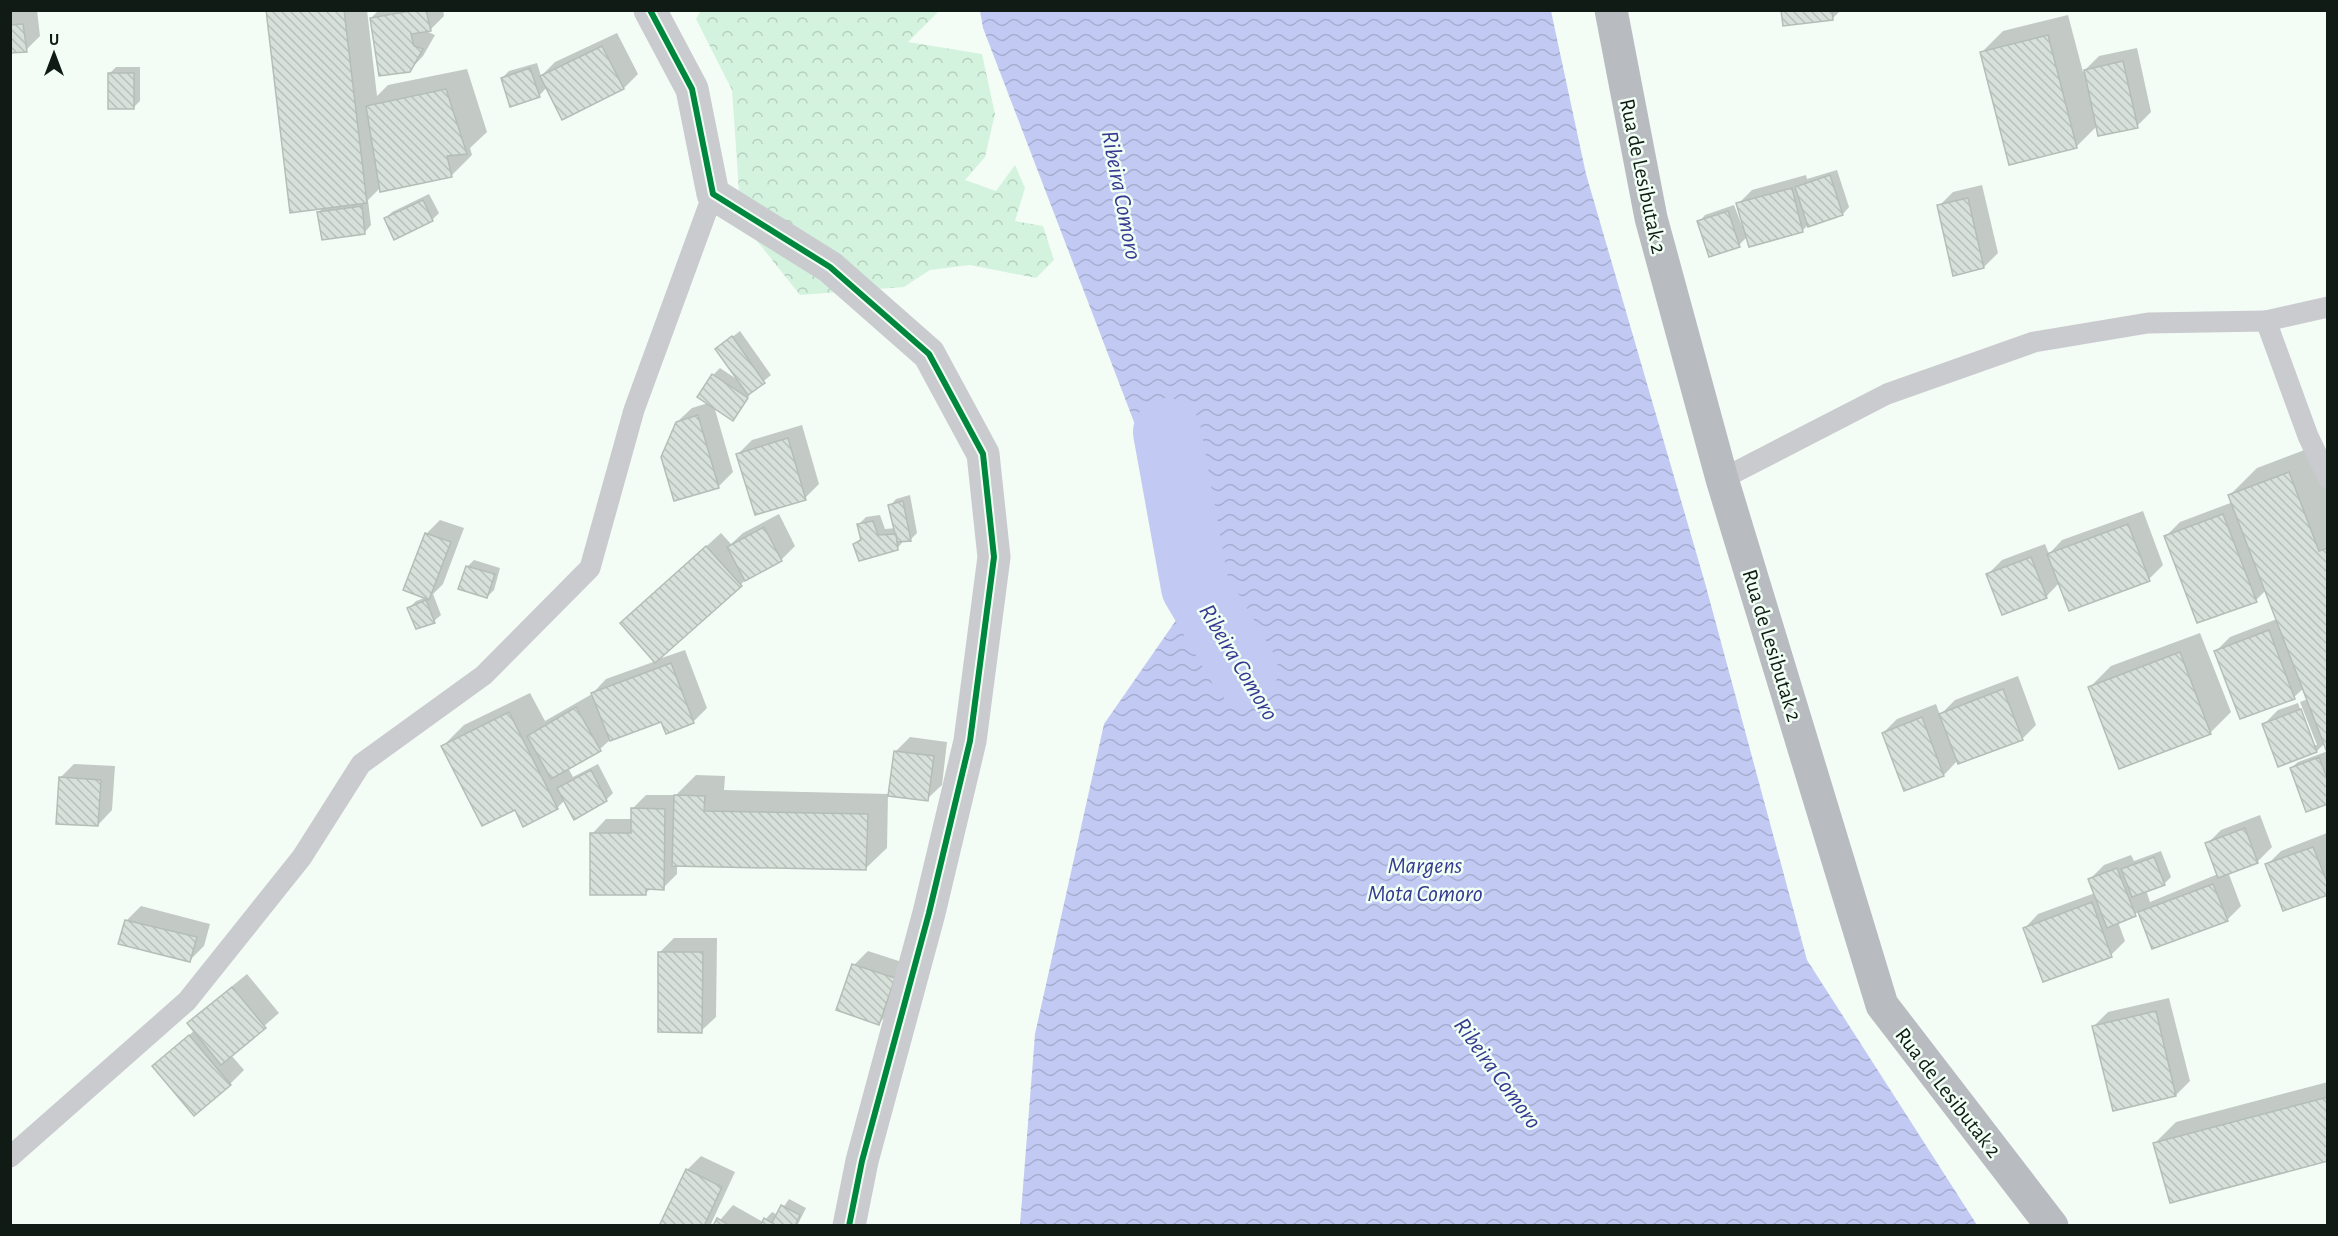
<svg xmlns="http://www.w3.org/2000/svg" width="2338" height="1236" font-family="'Alegreya Sans',sans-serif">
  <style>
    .forest { fill: url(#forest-crowns) }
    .water { fill: url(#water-waves) }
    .shadow { fill: #0003 }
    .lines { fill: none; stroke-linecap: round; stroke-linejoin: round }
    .river { stroke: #c2caf4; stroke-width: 68 }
    .building { fill: url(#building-back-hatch); stroke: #b4beb7; stroke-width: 1.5 }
    .lane { stroke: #c9cbce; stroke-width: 21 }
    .street { stroke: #c9cbce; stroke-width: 33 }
    .primary { stroke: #b8bbc0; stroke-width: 33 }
    .cycleway-casing { stroke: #f1fff5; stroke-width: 10 }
    .cycleway { stroke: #00873e; stroke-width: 6 }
    .labels { text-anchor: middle; stroke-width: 5; stroke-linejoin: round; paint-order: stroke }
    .street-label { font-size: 22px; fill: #0f1b14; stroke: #f1fff5 }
    .water-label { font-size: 24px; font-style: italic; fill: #383890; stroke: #f1fff5 }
  </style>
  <defs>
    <pattern id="forest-crowns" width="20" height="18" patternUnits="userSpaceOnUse" patternTransform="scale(1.5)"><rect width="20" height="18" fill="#d4f3de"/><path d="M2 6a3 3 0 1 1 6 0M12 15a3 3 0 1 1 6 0" fill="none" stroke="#b5d0be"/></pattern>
    <pattern id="water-waves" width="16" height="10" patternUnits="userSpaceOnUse" patternTransform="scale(1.5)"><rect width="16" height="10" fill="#c2caf4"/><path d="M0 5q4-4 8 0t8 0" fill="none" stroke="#a6add0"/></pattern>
    <pattern id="building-back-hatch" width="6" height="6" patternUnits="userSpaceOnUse" patternTransform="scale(1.5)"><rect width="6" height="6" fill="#d7e1da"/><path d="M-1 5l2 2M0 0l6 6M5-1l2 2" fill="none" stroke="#b7c0ba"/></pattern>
  </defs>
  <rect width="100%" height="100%" fill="#f4fcf6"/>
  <polygon class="forest" points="701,10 939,11 908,42 982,54 995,114 985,157 965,180 996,191 1015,165 1025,188 1015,221 1043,226 1054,260 1036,278 970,265 930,270 904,287 800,295 741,221 732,90 696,19"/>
  <polygon class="water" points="980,11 1551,11 1586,174 1705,583 1807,960 1977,1225 1020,1225 1035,1034 1104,724 1220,557 1167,508 983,28"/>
  <g class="shadow">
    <polygon points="37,10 40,36 26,50 10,51 10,12"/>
    <polygon points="267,10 367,10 377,96 388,85 467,69 487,132 470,148 472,155 451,176 381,187 368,200 371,225 365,232 319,212 324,207"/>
    <polygon points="379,10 443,10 444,16 428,32 435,35 423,56 409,71 371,18"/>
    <polygon points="1783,10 1839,10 1839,12 1832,19"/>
    <polygon points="2068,15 2083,72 2099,56 2137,48 2151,112 2137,126 2097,126 2076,147 1982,52 2003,31"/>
    <polygon points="617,33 638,74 624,88 562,118 547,87 539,96 502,78 509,71 537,63 541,76 555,62"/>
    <polygon points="116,67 140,67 140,101 133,108 109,74"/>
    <polygon points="1837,170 1849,207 1843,214 1808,225 1803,230 1750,245 1747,237 1739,245 1699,222 1705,215 1734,205 1742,226 1744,225 1738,204 1752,190 1806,175 1807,179"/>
    <polygon points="1982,185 1998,253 1984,267 1939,206 1953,192"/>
    <polygon points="429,194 439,213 432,220 386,218 392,212"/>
    <polygon points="740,331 771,375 753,390 733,419 714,406 733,472 719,486 677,422 692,408 708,403 713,375 720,368 741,382 717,349"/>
    <polygon points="802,425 819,484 805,498 738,454 752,440"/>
    <polygon points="2315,446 2328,478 2328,750 2325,743 2317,751 2279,765 2264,724 2278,710 2298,703 2313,745 2317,745 2300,702 2308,699 2304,688 2294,697 2241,717 2216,651 2230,637 2277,619 2266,590 2256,600 2166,536 2180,522 2233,502 2230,495 2257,468"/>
    <polygon points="910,495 917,533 910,540 904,540 897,549 855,544 862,537 859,524 866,517 880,515 885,529 896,528 890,506 896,499"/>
    <polygon points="2143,511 2163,565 2149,579 2059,583 2046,597 1988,574 2002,560 2045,544 2049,554 2062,540"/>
    <polygon points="779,514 795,546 781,560 749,577 656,660 685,650 707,708 693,722 662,720 610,740 600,749 568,768 573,777 598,764 613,793 606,800 565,800 557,808 516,808 443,746 464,725 530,693 545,721 592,694 606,679 656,661 622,623 721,533 731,544 743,533"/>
    <polygon points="440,520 464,528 443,584 433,594 441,615 434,621 409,608 416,601 427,597 426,534"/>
    <polygon points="474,560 500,568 494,590 487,597 467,567"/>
    <polygon points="2200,633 2231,712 2210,733 2090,687 2111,666"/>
    <polygon points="2018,676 2036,725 2022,739 1958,760 1944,775 1905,789 1883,733 1897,719 1936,704 1940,715 1955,700"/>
    <polygon points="910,737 947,742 942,785 927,799 888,794 887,848 866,868 677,865 677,874 663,888 651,888 645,894 592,834 606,819 632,819 632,809 646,795 676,795 696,775 725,776 724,790 890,794 896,751"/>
    <polygon points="2328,751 2328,803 2291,768 2298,762"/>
    <polygon points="74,764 115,766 112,810 98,825 60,778"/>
    <polygon points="2260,815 2272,847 2258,861 2228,872 2241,906 2227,920 2139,912 2118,922 2125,941 2111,955 2024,929 2038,914 2095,893 2090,879 2104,865 2131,855 2134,861 2161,851 2171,877 2164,884 2146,890 2150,902 2218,874 2207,844 2221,830"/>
    <polygon points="2327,833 2328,893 2267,865 2281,851"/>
    <polygon points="141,906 210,924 204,946 189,961 120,943 127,920"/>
    <polygon points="674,938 717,938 716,1017 701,1031 660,952"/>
    <polygon points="868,951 908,964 893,1009 879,1023 854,965"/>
    <polygon points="247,974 279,1013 231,1055 244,1070 230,1084 154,1066 195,1030 189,1024 203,1010"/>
    <polygon points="2169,998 2190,1081 2176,1095 2094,1026 2108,1012"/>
    <polygon points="2328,1082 2328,1160 2155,1143 2176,1122"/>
    <polygon points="701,1156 735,1172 710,1226 661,1226 687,1170"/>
    <polygon points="789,1199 806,1208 797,1226 715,1226 733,1205 763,1222 772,1212 778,1215"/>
  </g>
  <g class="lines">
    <polyline class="river" points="1167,432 1195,587 1244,670"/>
  </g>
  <g class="building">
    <polygon points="266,10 344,10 367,203 290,213"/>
    <polygon points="416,10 426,10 431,31 411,34 414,46 423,49 410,72 379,76 370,18"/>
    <polygon points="1781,10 1832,10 1833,20 1783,26"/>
    <polygon points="23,24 27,52 10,53 10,25"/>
    <polygon points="2048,35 2077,148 2009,165 1980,52"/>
    <polygon points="602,46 624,89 562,120 540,76"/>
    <polygon points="2123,61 2138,128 2098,136 2084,70"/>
    <polygon points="530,68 540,97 510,107 501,78"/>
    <rect x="108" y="73" width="26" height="36"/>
    <polygon points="446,89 467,154 447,156 452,177 380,192 366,106"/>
    <polygon points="1830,175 1843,215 1808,227 1795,187"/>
    <polygon points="1792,188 1803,232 1749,247 1736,203"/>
    <polygon points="1968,198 1984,268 1953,276 1937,205"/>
    <polygon points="423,200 433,221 394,240 384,218"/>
    <polygon points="362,206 365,234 322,240 317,212"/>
    <polygon points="1728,211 1740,247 1709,257 1697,221"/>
    <polygon points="732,336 765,383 748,395 715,349"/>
    <polygon points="712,374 748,398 733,421 697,397"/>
    <polygon points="698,415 719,488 674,501 661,457 676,422"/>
    <polygon points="788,438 806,500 755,515 736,454"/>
    <polygon points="2289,472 2319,551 2328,548 2328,755 2228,495"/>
    <polygon points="903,501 911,541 897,542 888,505"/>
    <polygon points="2223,514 2257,602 2197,623 2164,536"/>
    <polygon points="873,521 878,535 896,534 898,550 859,561 853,544 861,540 857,524"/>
    <polygon points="2128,524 2150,581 2069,611 2047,554"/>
    <polygon points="764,527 782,561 745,581 727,547"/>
    <polygon points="425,533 451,542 429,600 403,590"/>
    <polygon points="706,546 742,586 655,663 620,623"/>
    <polygon points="2031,557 2047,598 2002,615 1986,574"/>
    <polygon points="466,566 495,574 487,598 458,589"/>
    <polygon points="426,600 435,623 416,629 407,608"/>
    <polygon points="2269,630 2295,699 2240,719 2214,651"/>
    <polygon points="2180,652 2211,734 2119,769 2088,687"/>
    <polygon points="671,663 694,723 666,734 661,722 610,741 591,693"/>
    <polygon points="2003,689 2023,740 1958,764 1939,714"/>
    <polygon points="576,707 601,751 551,779 527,736"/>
    <polygon points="2301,709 2317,752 2278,767 2262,724"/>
    <polygon points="509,712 558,809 523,827 515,810 482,826 441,746"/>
    <polygon points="1922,717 1944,776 1904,791 1882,733"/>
    <polygon points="894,751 934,756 928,801 888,796"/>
    <polygon points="2319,757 2328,781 2328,804 2306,812 2290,768"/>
    <polygon points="591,770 607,801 574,820 557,788"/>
    <polygon points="59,777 101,780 98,826 56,824"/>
    <polygon points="674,795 705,796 704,811 868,814 866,870 672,866"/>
    <polygon points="631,808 665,809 664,890 646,889 646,895 590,895 590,833 631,833"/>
    <polygon points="2245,828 2258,863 2218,878 2205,843"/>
    <polygon points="2313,847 2328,884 2328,895 2283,911 2265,864"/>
    <polygon points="2154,857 2165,885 2132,897 2121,869"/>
    <polygon points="2117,868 2136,916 2107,928 2088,879"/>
    <polygon points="2213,884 2228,921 2152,949 2138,912"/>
    <polygon points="2092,902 2112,957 2043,982 2023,928"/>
    <polygon points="125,920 197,937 190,962 118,944"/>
    <polygon points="658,952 703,952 702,1033 658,1032"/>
    <polygon points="852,964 895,978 879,1025 836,1010"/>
    <polygon points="232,987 266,1028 221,1065 187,1023"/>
    <polygon points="2156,1011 2176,1096 2113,1111 2092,1026"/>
    <polygon points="189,1035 231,1085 194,1116 152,1066"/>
    <polygon points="2328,1097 2328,1161 2170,1203 2153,1143"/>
    <polygon points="686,1169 722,1187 704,1226 659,1226"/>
    <polygon points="781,1205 800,1215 795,1226 760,1226 764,1218 772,1223"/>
    <polygon points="717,1218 730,1226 713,1226"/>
  </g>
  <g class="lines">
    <g class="lane">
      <polyline points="2266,321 2328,307"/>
      <polyline points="1722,479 1887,394 2034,342 2148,323 2266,321 2308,436 2328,478"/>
      <polyline points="10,1157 187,1001 302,857 361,764 484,675 590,568 634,410 713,194"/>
    </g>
    <polyline class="street" points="650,10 692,89 713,194 830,267 929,354 983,454 994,557 970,741 929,913 862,1161 849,1226"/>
    <polyline class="primary" points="1611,10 1651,218 1722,479 1882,1005 2052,1226"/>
    <g class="cycleway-casing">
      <polyline id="cycleway" points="650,10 692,89 713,194 830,267 929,354 983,454 994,557 970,741 929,913 862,1161 849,1226"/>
    </g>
    <use href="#cycleway" class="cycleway"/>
  </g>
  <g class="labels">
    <g class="street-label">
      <text transform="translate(1644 176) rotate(78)" y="8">Rua de Lesibutak 2</text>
      <text transform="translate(1773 645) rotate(73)" y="8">Rua de Lesibutak 2</text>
      <text transform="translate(1949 1092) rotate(52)" y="8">Rua de Lesibutak 2</text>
    </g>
    <g class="water-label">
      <text transform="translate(1122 195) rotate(79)" y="8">Ribeira Comoro</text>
      <text transform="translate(1239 662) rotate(59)" y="8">Ribeira Comoro</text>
      <text x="1425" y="873">Margens<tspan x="1425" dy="28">Mota Comoro</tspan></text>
      <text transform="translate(1498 1073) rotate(54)" y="8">Ribeira Comoro</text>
    </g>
  </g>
  <rect width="2338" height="1236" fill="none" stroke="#0f1b14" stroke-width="24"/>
  <g transform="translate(54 54)" stroke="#f1fff5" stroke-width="4.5" paint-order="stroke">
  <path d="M0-4.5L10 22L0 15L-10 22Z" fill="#0f1b14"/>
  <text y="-9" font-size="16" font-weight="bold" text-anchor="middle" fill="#0f1b14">U</text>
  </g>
</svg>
